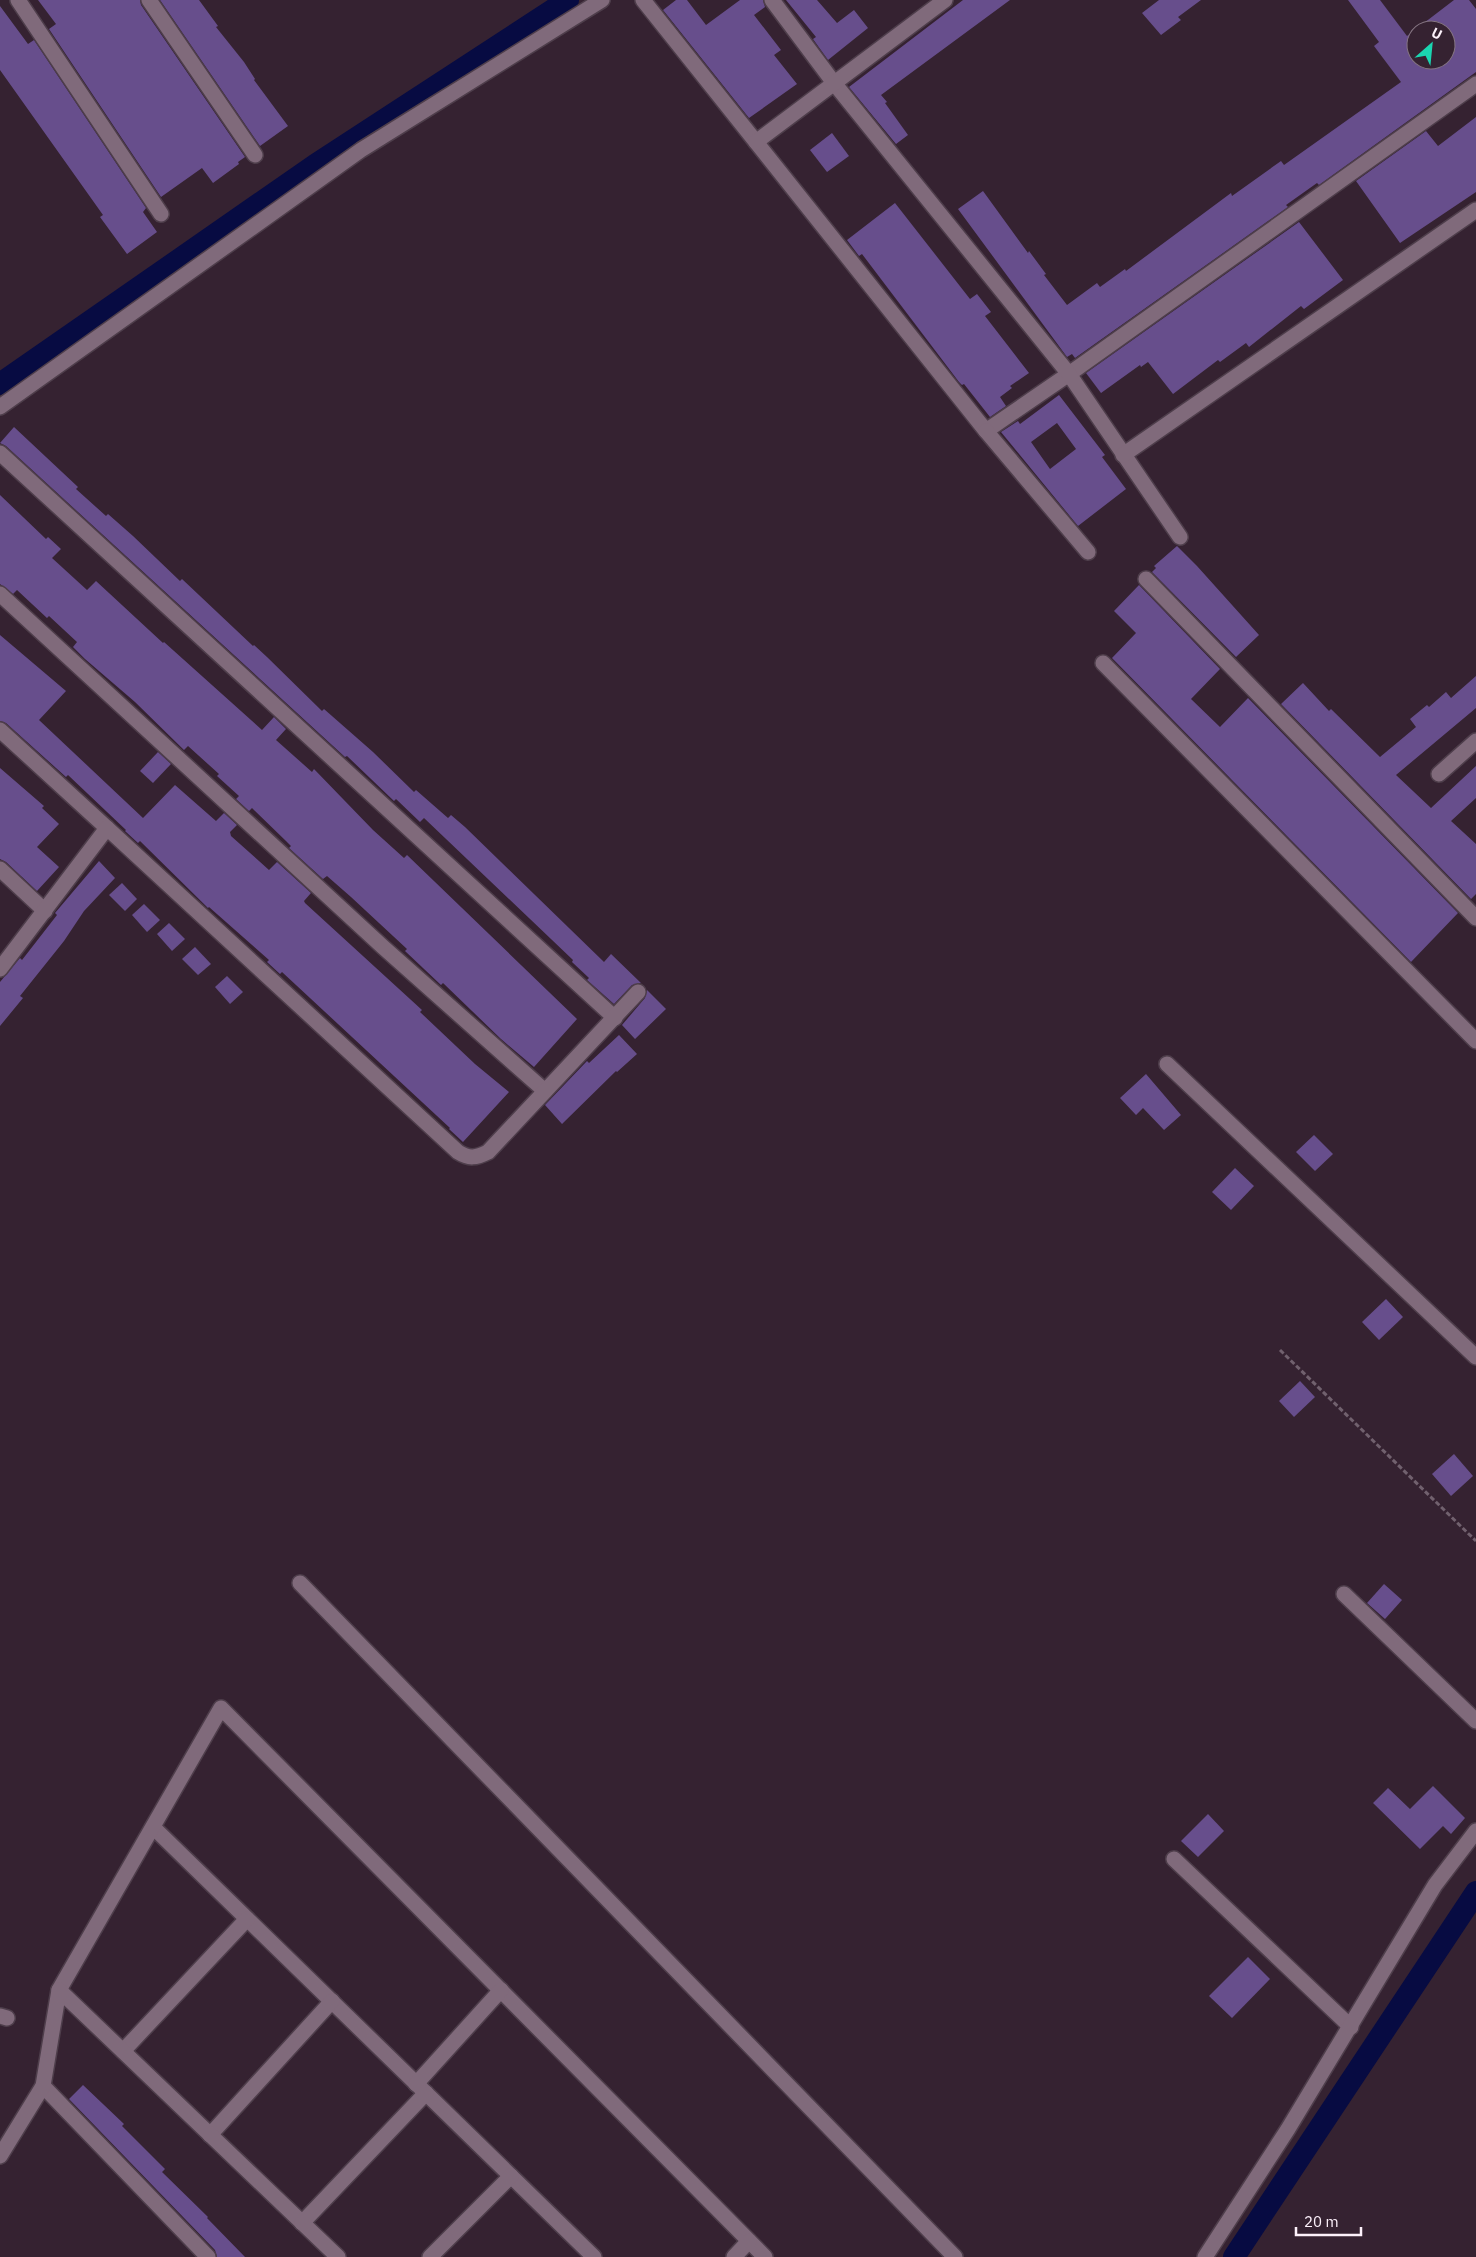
<svg xmlns="http://www.w3.org/2000/svg" width="1476" height="2257" font-family="'IBM Plex Sans',sans-serif">
  <style>
    .lines { fill: none; stroke-linecap: round; stroke-linejoin: round }
    .canal { stroke: #070b42; stroke-width: 22 }
    .building { fill: #674e8c; fill-rule: evenodd }
    .minor-casing { stroke: #4e3e4b; stroke-width: 18 }
    .path { stroke: #71616e; stroke-width: 3; stroke-dasharray: 5 2.5; stroke-linecap: butt }
    .minor { stroke: #806a7b; stroke-width: 15 }
  </style>
  <rect width="100%" height="100%" fill="#352231"/>
  <g class="lines">
    <g class="canal">
      <polyline points="0,384 315,165 568,0"/>
      <polyline points="1234,2257 1476,1892"/>
    </g>
  </g>
  <g class="building">
    <polygon points="38,0 140,0 141,5 245,157 238,162 239,164 213,183 202,168 161,197 49,29 56,24"/>
    <polygon points="160,0 199,0 218,26 216,27 244,62 255,79 254,80 288,126 260,146"/>
    <polygon points="676,0 687,0 706,25 740,0 763,0 765,7 754,15 781,50 774,55 797,84 749,118 663,10"/>
    <polygon points="786,0 817,0 837,23 854,10 868,28 828,60 813,39 816,37"/>
    <polygon points="963,0 1010,0 881,95 887,102 885,103 908,135 896,144 849,87"/>
    <polygon points="1159,0 1201,0 1178,17 1181,20 1161,35 1142,13"/>
    <path d="M1348 0H1380L1407 36 1454 0H1469L1476 9V72L1319 185 1317 183 1286 205 1288 207 1075 358 1072 354 1067 357 958 209 983 191 1028 253 1029 251 1046 274 1044 275 1067 305 1097 283 1100 287 1125 269 1126 271 1231 193 1232 196 1281 161 1284 165 1401 82 1374 46 1379 42ZM1416 30H1446V60H1416Z"/>
    <polygon points="0,6 28,44 34,40 146,208 143,212 157,232 127,254 100,217 103,215 0,70"/>
    <polygon points="1476,117 1476,192 1400,243 1356,181 1426,131 1438,146"/>
    <polygon points="832,133 849,156 827,172 810,150"/>
    <polygon points="895,203 970,299 977,294 991,312 985,316 1029,373 1010,386 1012,388 1000,397 1006,406 990,417 964,384 962,385 959,382 862,254 859,256 847,240"/>
    <polygon points="1299,222 1343,280 1304,309 1301,306 1249,347 1246,343 1220,362 1218,360 1173,394 1148,362 1141,367 1140,365 1101,393 1086,373"/>
    <path d="M1059 395 1105 455 1102 457 1126 489 1078 526 1001 432 1018 421 1020 424ZM1057 423 1076 449 1050 469 1031 442Z"/>
    <polygon points="14,427 78,487 76,489 106,516 108,514 133,536 180,581 182,579 253,646 254,645 267,657 322,711 324,709 373,752 414,792 416,790 448,818 451,815 465,827 604,962 611,954 641,983 632,985 614,1004 587,980 589,978 572,962 573,960 424,818 420,822 396,799 394,801 347,756 345,757 6,446 0,443"/>
    <polygon points="0,495 46,539 48,537 61,549 52,558 87,590 96,581 163,643 164,642 262,730 274,717 286,729 276,740 312,772 314,769 373,830 404,858 407,855 577,1019 534,1067 501,1039 443,983 441,985 405,951 407,949 351,897 327,876 323,879 289,848 291,846 286,841 252,808 249,811 236,799 239,796 217,776 219,774 188,746 184,750 135,702 85,659 73,647 77,642 49,616 47,618 17,590 13,594 0,584"/>
    <polygon points="1177,546 1197,566 1259,635 1236,657 1152,572 1156,568 1154,566"/>
    <polygon points="1139,585 1220,669 1191,699 1220,727 1248,698 1458,913 1411,962 1112,658 1136,633 1114,611"/>
    <polygon points="0,635 66,691 39,720 143,818 175,785 216,821 224,813 237,825 230,832 231,836 269,870 277,862 311,893 304,901 305,903 422,1010 420,1012 475,1064 509,1092 463,1142 449,1129 450,1128 282,972 280,974 267,962 269,960 209,907 208,908 140,841 138,843 125,831 126,830 68,775 66,777 6,723 0,721"/>
    <polygon points="1476,676 1476,708 1396,775 1431,808 1476,766 1476,798 1451,821 1476,844 1476,894 1471,899 1281,704 1303,683 1329,711 1331,709 1380,757 1416,727 1410,719 1427,705 1429,707 1446,692 1451,698"/>
    <polygon points="158,752 171,764 153,783 140,771"/>
    <polygon points="0,768 44,806 42,808 59,824 37,847 59,867 37,891 6,862 0,859"/>
    <polygon points="99,861 115,878 84,911 64,941 20,996 23,998 0,1026 0,982 20,958 22,960 57,915 55,913"/>
    <polygon points="122,883 137,899 125,911 109,895"/>
    <polygon points="144,904 160,920 147,932 132,915"/>
    <polygon points="169,923 185,939 172,951 157,934"/>
    <polygon points="195,947 211,964 198,975 182,959"/>
    <polygon points="227,976 243,992 230,1004 215,987"/>
    <polygon points="647,990 666,1009 635,1039 622,1025 645,998"/>
    <polygon points="619,1035 637,1054 617,1072 616,1071 562,1124 545,1105 587,1061 589,1063"/>
    <polygon points="1146,1074 1181,1115 1164,1130 1143,1108 1136,1115 1120,1098"/>
    <polygon points="1314,1135 1333,1154 1315,1171 1296,1152"/>
    <polygon points="1235,1168 1254,1186 1231,1210 1212,1192"/>
    <polygon points="1386,1299 1403,1317 1379,1340 1362,1322"/>
    <polygon points="1300,1381 1315,1397 1294,1417 1279,1401"/>
    <polygon points="1454,1454 1473,1476 1451,1496 1432,1474"/>
    <polygon points="1384,1584 1402,1600 1385,1619 1367,1603"/>
    <polygon points="1433,1786 1465,1818 1451,1834 1443,1826 1420,1849 1373,1803 1388,1788 1410,1809"/>
    <polygon points="1208,1814 1224,1831 1198,1857 1181,1841"/>
    <polygon points="1248,1957 1270,1979 1232,2018 1209,1996"/>
    <polygon points="83,2085 124,2124 122,2126 165,2169 162,2172 208,2217 207,2218 245,2257 217,2257 215,2250 69,2099"/>
  </g>
  <g class="lines">
    <g class="minor-casing">
      <g id="minor">
        <polyline points="18,0 161,214"/>
        <polyline points="149,0 255,155"/>
        <polyline points="643,0 986,431 1069,374 1476,84"/>
        <polyline points="772,0 834,83 1069,374 1180,537"/>
        <polyline points="756,142 945,0"/>
        <polyline points="0,407 361,150 602,0"/>
        <polyline points="986,431 1088,552"/>
        <polyline points="0,453 615,1018"/>
        <polyline points="1123,455 1476,210"/>
        <polyline points="1146,579 1476,918"/>
        <polyline points="0,594 383,947 545,1091"/>
        <polyline points="1103,663 1476,1041"/>
        <polyline points="0,730 107,828"/>
        <polyline points="1439,774 1476,741"/>
        <polyline points="0,869 45,911"/>
        <path d="M0 969 107 828 458 1152C469 1159 476 1158 488 1152L638 992"/>
        <polyline points="1167,1064 1476,1357"/>
        <polyline points="300,1583 955,2257"/>
        <polyline points="1344,1594 1476,1721"/>
        <polyline points="153,1827 594,2257"/>
        <polyline points="1174,1859 1351,2027"/>
        <polyline points="59,1990 221,1708 765,2257"/>
        <polyline points="0,2016 7,2018"/>
        <polyline points="123,2051 247,1919"/>
        <polyline points="416,2084 501,1990"/>
        <polyline points="43,2086 208,2257"/>
        <polyline points="210,2135 332,2001"/>
        <polyline points="0,2156 43,2086 59,1990 338,2257"/>
        <polyline points="302,2223 426,2093"/>
        <polyline points="430,2257 511,2176"/>
        <polyline points="734,2257 749,2241"/>
        <polyline points="1205,2257 1288,2129 1435,1885 1476,1831"/>
      </g>
    </g>
    <polyline class="path" points="1280,1350 1476,1541"/>
    <use href="#minor" class="minor"/>
  </g>
  <g transform="translate(1431 45) rotate(27)"><circle r="24" fill="#352231" stroke="#857582"/>
  <path d="M0-4L9 19L0 12L-9 19Z" fill="#1bd5b1"/>
  <text y="-8" font-size="14" font-weight="bold" text-anchor="middle" fill="#fdf1fb">U</text>
  </g>
  <path d="M1296 2227v8h65v-8" fill="none" stroke="#fdf1fb" stroke-width="2.5"/>
  <text x="1304" y="2227" font-size="15" fill="#fdf1fb" stroke="#352231" stroke-width="4" paint-order="stroke">20 m</text>
</svg>
